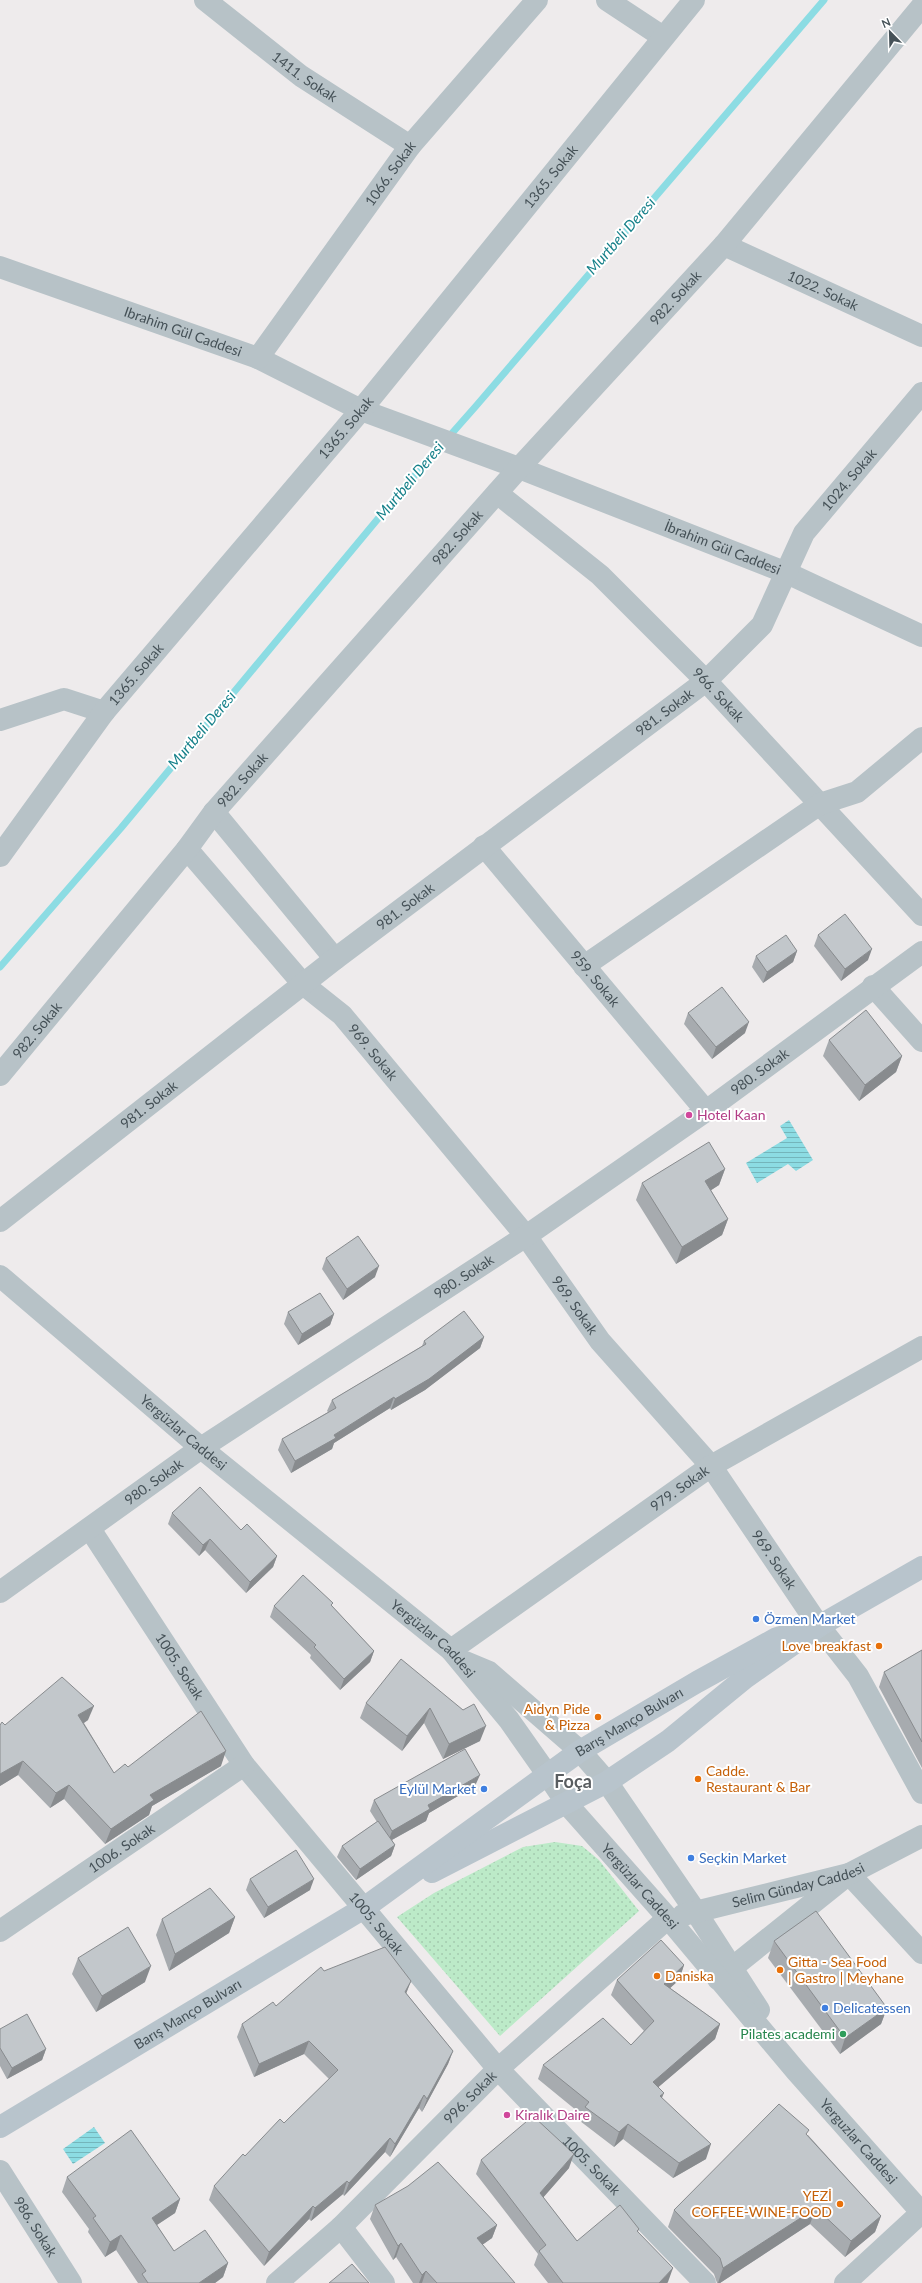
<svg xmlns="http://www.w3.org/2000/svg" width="922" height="2283" font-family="Lato,sans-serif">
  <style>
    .park { fill: url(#park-dots) }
    .water { fill: url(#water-rules) }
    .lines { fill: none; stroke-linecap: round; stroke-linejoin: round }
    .stream { stroke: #8cdce3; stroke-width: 7 }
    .minor { stroke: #b7c2c7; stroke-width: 22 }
    .tertiary { stroke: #b7c2c7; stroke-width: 22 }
    .secondary { stroke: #b8c4cc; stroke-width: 22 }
    .wall { fill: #a7abaf }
    .shaded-wall { fill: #888b8e }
    .building { fill: #c2c7cb; stroke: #888b8e }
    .hotel-dot { fill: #d1479c; stroke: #fff; stroke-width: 1.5 }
    .shop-dot { fill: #3f7fe0; stroke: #fff; stroke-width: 1.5 }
    .food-dot { fill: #e8710a; stroke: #fff; stroke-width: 1.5 }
    .leisure-dot { fill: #2e9e5b; stroke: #fff; stroke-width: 1.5 }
    .labels { text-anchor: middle; stroke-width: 4; stroke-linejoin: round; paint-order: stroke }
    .street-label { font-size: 14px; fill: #455157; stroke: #fff }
    .hotel-label { font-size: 14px; fill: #b23c85; stroke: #fff; text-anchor: start }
    .shop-label { font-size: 14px; fill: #366cbe; stroke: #fff; text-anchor: start }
    .food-label { font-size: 14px; fill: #c56008; stroke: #fff; text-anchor: end }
    .leisure-label { font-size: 14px; fill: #27864d; stroke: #fff; text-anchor: end }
    .water-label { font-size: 15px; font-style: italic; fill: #16818a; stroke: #fff }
    .district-label { font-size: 18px; font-weight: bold; fill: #595d60; stroke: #fff }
  </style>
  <defs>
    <pattern id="park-dots" width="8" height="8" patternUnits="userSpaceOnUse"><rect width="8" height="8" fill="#bceac8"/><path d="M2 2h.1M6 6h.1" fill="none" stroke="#a3caae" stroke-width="1.8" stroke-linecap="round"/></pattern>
    <pattern id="water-rules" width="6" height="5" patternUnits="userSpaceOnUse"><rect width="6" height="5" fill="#8cdce3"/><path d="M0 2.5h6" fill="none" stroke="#74b5bb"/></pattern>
  </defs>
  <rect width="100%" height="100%" fill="#eeebec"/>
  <polygon class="park" points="555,1842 582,1846 599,1860 639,1911 500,2036 397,1917 434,1893 523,1847"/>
  <g class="water">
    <polygon points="789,1120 813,1160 796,1171 788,1164 757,1183 746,1163 787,1138 780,1126"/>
    <polygon points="94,2127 105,2143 73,2164 63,2149"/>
  </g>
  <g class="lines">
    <polyline class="stream" points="0,967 121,828 401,491 476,406 824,0"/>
    <g class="minor">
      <path id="s1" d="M205 0 301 76 410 146"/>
      <polyline points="607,0 663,37"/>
      <path id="s2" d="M724 245 922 336"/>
      <path id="s3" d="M0 267 258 358 361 410 519 468 787 573 922 636"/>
      <path id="s4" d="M258 358 410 146 537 0"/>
      <path id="s5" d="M497 493 600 575 706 681 922 915"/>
      <polyline points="0,720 64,699 104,712"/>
      <polyline points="214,812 335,959"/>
      <path id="s6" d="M484 846 706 1111"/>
      <path id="s7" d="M187 849 303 984 342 1015 526 1236 600 1341 711 1466 819 1626 858 1676 922 1793"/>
      <path id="s8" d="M0 856 104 712 361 410 694 0"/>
      <polyline points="584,966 820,804 857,792 922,738"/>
      <polyline points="873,986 922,1041"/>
      <path id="s9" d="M0 1075 187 849 214 812 519 468 724 245 922 6"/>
      <path id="s10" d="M0 1221 335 959 706 681 762 625 804 533 922 393"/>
      <path id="s11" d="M0 1276 201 1448 451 1650 509 1720 547 1774"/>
      <path id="s12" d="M90 1529 244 1765 498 2069 705 2283"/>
      <path id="s13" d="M0 1592 201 1448 526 1236 706 1111 922 952"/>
      <path id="s14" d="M451 1650 711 1466 922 1347"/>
      <polyline points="465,1662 489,1672 580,1751"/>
      <path id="s15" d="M0 1931 244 1765"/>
      <polyline points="718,1979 849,1874 922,1953"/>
      <path id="s16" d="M0 2171 71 2283"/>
      <polyline points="341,2227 384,2283"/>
      <path id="s17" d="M277 2283 341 2227 498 2069 668 1918"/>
      <polyline points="845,2283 922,2212"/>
    </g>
    <g class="tertiary">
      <polyline points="580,1751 607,1782 696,1912 759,2010"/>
      <path id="s18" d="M547 1774 567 1804 668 1918 796 2071 922 2213"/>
      <path id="s19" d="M683 1915 849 1874 922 1836"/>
    </g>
    <g class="secondary">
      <polyline points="432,1872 607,1782 668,1741 745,1678 819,1626 922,1567"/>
      <path id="s20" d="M0 2127 364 1908 580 1751 697 1682 777 1638 819 1626"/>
    </g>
  </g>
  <g class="wall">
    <polygon points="818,935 868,960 841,981 814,946"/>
    <polygon points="797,951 793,962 763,983 752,967 756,956"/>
    <polygon points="688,1013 745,1033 712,1059 684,1024"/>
    <polygon points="829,1040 902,1056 896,1072 859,1101 823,1056"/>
    <polygon points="725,1169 719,1185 711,1190 728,1219 722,1235 676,1264 636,1200 642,1183"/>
    <polygon points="326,1258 375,1277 343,1300 322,1269"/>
    <polygon points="288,1312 334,1314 330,1325 298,1345 284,1324"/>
    <polygon points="484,1337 480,1348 425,1390 391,1410 390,1408 334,1443 332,1449 291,1473 278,1450 282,1439 328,1412 327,1411 332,1400 422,1346 424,1341"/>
    <polygon points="172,1513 241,1530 277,1556 273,1567 246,1593 205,1550 199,1556 168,1524"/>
    <polygon points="274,1606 332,1606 374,1651 370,1662 340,1690 310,1658 311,1655 270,1617"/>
    <polygon points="922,1650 922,1768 879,1687 884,1672"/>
    <polygon points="366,1703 463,1710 480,1741 443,1759 424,1723 402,1751 360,1718"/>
    <polygon points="88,1720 84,1723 114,1773 128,1767 221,1766 152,1806 149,1815 105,1844 64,1799 50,1808 18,1775 0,1786 0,1725 5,1725"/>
    <polygon points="475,1786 429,1813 426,1821 392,1840 395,1845 391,1856 356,1880 337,1857 342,1846 377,1822 370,1811 374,1800"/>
    <polygon points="250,1879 310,1890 264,1918 246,1890"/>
    <polygon points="235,1917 229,1933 169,1971 156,1935 162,1919"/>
    <polygon points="774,1941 887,2008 881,2024 840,2054 768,1958"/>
    <polygon points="78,1958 145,1982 96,2012 72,1974"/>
    <polygon points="684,1965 679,1980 670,1988 720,2024 715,2039 658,2087 662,2098 706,2159 673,2178 623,2139 614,2147 580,2121 582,2115 538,2079 543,2065 631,2045 644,2031 611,1995 617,1980"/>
    <polygon points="324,1971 411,1981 406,1993 453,2051 448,2064 422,2112 419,2108 390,2157 385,2152 344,2196 343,2194 311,2221 309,2219 264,2266 209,2200 214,2186 245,2156 284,2123 329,2079 304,2054 254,2077 237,2037 242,2024 276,2006"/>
    <polygon points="0,2029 46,2049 42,2060 7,2079 0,2066"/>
    <polygon points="808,2135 881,2216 875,2232 845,2257 810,2224 720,2283 717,2283 714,2274 668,2227 674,2210"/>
    <polygon points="481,2160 569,2168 543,2197 577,2241 639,2229 638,2232 668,2282 667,2283 548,2283 534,2265 538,2254 476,2174"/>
    <polygon points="67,2177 180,2199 175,2213 157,2225 174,2251 228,2263 223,2277 215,2283 138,2283 116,2250 105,2257 88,2232 89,2229 62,2192"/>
    <polygon points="375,2205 497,2225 492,2238 482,2245 515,2283 413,2283 396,2257 393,2260 370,2219"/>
  </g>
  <g class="shaded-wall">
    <polygon points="872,949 868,960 841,981 845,969"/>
    <polygon points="797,951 793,962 763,983 767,972"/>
    <polygon points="749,1022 745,1033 712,1059 716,1047"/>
    <polygon points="902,1056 896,1072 859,1101 865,1085"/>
    <polygon points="725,1169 719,1185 699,1198 705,1181"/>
    <polygon points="728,1219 722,1235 676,1264 682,1247"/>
    <polygon points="379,1266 375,1277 343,1300 347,1289"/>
    <polygon points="334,1314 330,1325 298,1345 302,1334"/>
    <polygon points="484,1337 480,1348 425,1390 391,1410 395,1399"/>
    <polygon points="394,1397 390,1408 334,1443 332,1449 291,1473 295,1461 334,1435"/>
    <polygon points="210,1539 205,1550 199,1556 203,1545"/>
    <polygon points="277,1556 273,1567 246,1593 250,1582"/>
    <polygon points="374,1651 370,1662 340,1690 344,1679"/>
    <polygon points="94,1706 88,1720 73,1730 78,1715"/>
    <polygon points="430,1708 424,1723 402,1751 407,1736"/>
    <polygon points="486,1726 480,1741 443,1759 449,1744"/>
    <polygon points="226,1751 221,1766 152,1806 149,1815 105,1844 111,1829 150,1795"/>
    <polygon points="23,1761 18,1775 0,1786 0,1774"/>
    <polygon points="480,1775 475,1786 429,1813 426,1821 388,1842 392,1831 428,1805"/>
    <polygon points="69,1785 64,1799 50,1808 56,1793"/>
    <polygon points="395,1845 391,1856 356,1880 360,1869"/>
    <polygon points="314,1879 310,1890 264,1918 268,1907"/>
    <polygon points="235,1917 229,1933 169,1971 175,1954"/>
    <polygon points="684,1965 679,1980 659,1998 664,1984"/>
    <polygon points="151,1966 145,1982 96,2012 102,1996"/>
    <polygon points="411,1981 406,1994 405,1992"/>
    <polygon points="887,2008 881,2024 840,2054 845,2038"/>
    <polygon points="720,2024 715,2039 648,2096 653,2082"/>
    <polygon points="309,2041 304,2054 254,2077 259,2064"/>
    <polygon points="46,2049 42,2060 7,2079 12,2068"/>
    <polygon points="453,2051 448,2064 422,2112 427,2099"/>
    <polygon points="664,2093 658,2107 660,2096"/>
    <polygon points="424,2095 419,2108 390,2157 395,2144"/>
    <polygon points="628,2124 623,2139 614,2147 619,2132"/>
    <polygon points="390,2138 385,2152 344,2196 349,2183"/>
    <polygon points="711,2144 706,2159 673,2178 679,2163"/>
    <polygon points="574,2154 569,2168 535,2207 540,2193"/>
    <polygon points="347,2181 343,2194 311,2221 315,2208"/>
    <polygon points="180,2199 175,2213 146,2232 152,2218"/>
    <polygon points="313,2206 309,2219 264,2266 269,2252"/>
    <polygon points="816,2208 810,2224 720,2283 718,2283 723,2268"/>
    <polygon points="881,2216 875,2232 845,2257 851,2241"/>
    <polygon points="497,2225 492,2238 472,2252 477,2238"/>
    <polygon points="121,2235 116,2250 105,2257 110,2242"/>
    <polygon points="401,2243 396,2257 393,2260 398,2246"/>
    <polygon points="228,2263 223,2277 215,2283 199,2283"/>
    <polygon points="673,2268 668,2282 667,2283 659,2283"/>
    <polygon points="426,2271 422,2283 419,2283 422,2275"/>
  </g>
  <g class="building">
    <polygon points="845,914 872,949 845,969 818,935"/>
    <polygon points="786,935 797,951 767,972 756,956"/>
    <polygon points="722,987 749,1022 716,1047 688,1013"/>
    <polygon points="866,1010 902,1056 865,1085 829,1040"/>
    <polygon points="709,1142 725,1169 705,1181 728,1219 682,1247 642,1183"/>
    <polygon points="358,1236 379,1266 347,1289 326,1258"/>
    <polygon points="320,1293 334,1314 302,1334 288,1312"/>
    <polygon points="464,1311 484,1337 429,1379 395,1399 394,1397 334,1435 336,1438 295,1461 282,1439 336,1408 332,1400 426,1344 424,1341"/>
    <polygon points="200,1487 241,1530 247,1524 277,1556 250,1582 210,1539 203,1545 172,1513"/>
    <polygon points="303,1575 333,1603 331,1605 374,1651 344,1679 314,1647 316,1645 274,1606"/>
    <polygon points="922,1650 922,1742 884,1672"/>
    <polygon points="401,1659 463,1710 474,1704 486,1726 449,1744 430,1708 407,1736 366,1703"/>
    <polygon points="62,1677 94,1706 78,1715 114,1773 125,1764 128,1767 201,1711 226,1751 150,1795 154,1800 111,1829 69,1785 56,1793 23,1761 0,1774 0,1725 2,1722 5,1725"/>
    <polygon points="465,1749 480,1775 428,1805 430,1809 392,1831 374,1800"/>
    <polygon points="378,1821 395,1845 360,1869 342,1846"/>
    <polygon points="296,1850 314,1879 268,1907 250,1879"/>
    <polygon points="210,1888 235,1917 175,1954 162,1919"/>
    <polygon points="816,1911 887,2008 845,2038 774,1941"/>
    <polygon points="128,1927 151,1966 102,1996 78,1958"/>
    <polygon points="661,1940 684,1965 664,1984 720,2024 653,2082 664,2093 660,2096 711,2144 679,2163 628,2124 619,2132 585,2107 589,2102 543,2065 603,2018 631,2045 654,2021 617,1980"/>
    <polygon points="385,1947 411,1981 405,1992 453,2051 427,2099 424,2095 395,2144 390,2138 349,2183 347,2181 315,2208 313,2206 269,2252 214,2186 243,2154 245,2156 280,2119 284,2123 338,2070 309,2041 259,2064 242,2024 273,2002 276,2006 321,1967 324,1971"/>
    <polygon points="27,2014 46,2049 12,2068 0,2048 0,2029"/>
    <polygon points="779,2104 809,2130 806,2134 881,2216 851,2241 816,2208 723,2268 720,2258 674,2210"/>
    <polygon points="533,2116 574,2154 540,2193 577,2241 620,2205 639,2229 637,2231 673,2268 659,2283 563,2283 539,2251 546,2245 481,2160"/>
    <polygon points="131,2130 180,2199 152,2218 174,2251 205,2230 228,2263 199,2283 148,2283 142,2274 146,2271 121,2235 110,2242 93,2218 96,2216 67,2177"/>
    <polygon points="438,2162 497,2225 477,2238 515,2283 437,2283 426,2271 422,2275 401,2243 398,2246 375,2205 408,2186"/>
    <polygon points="352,2264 369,2283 329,2283"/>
  </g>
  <g class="hotel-dot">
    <circle cx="689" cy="1115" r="4"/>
    <circle cx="507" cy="2115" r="4"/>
  </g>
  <g class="shop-dot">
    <circle cx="756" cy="1619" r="4"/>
    <circle cx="484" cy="1789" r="4"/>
    <circle cx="691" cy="1858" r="4"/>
    <circle cx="825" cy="2008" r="4"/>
  </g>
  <g class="food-dot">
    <circle cx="879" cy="1646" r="4"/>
    <circle cx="598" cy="1717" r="4"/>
    <circle cx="698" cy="1779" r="4"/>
    <circle cx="780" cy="1970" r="4"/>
    <circle cx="657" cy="1976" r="4"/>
    <circle cx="840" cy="2204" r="4"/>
  </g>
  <circle class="leisure-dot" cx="843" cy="2034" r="4"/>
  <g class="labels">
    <g class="street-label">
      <text dy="5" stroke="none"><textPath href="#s1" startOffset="126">1411. Sokak</textPath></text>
      <text dy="5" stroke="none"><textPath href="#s4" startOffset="227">1066. Sokak</textPath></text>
      <text dy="5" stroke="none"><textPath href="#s8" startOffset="875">1365. Sokak</textPath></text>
      <text dy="5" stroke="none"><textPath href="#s2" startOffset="109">1022. Sokak</textPath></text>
      <text dy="5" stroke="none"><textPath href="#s9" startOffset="1030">982. Sokak</textPath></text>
      <text dy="5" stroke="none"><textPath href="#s3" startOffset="194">Ibrahim Gül Caddesi</textPath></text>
      <text dy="5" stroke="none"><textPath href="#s8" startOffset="551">1365. Sokak</textPath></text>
      <text dy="5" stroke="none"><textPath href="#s10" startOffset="1139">1024. Sokak</textPath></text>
      <text dy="5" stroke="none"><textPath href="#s9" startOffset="706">982. Sokak</textPath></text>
      <text dy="5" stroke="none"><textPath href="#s3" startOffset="776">İbrahim Gül Caddesi</textPath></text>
      <text dy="5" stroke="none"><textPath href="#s8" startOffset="227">1365. Sokak</textPath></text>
      <text dy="5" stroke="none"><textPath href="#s5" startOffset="300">966. Sokak</textPath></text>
      <text dy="5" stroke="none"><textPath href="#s10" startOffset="837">981. Sokak</textPath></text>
      <text dy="5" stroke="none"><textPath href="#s9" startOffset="382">982. Sokak</textPath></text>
      <text dy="5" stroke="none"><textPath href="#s10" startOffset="513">981. Sokak</textPath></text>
      <text dy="5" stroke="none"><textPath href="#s6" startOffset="173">959. Sokak</textPath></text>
      <text dy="5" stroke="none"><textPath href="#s9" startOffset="58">982. Sokak</textPath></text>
      <text dy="5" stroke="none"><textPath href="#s7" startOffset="276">969. Sokak</textPath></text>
      <text dy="5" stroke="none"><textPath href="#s13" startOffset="921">980. Sokak</textPath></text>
      <text dy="5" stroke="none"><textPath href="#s10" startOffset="189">981. Sokak</textPath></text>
      <text dy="5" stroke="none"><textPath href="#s13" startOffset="561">980. Sokak</textPath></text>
      <text dy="5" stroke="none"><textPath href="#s7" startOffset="600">969. Sokak</textPath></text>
      <text dy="5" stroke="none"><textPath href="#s11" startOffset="241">Yergüzlar Caddesi</textPath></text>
      <text dy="5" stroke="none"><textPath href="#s13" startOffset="189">980. Sokak</textPath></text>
      <text dy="5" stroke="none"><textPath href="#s14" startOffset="280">979. Sokak</textPath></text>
      <text dy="5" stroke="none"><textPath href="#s7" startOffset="924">969. Sokak</textPath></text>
      <text dy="5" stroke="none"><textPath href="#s11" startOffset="565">Yergüzlar Caddesi</textPath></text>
      <text dy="5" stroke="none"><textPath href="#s12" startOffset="164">1005. Sokak</textPath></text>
      <text dy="5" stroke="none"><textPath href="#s20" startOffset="749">Barış Manço Bulvarı</textPath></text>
      <text dy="5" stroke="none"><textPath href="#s15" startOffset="147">1006. Sokak</textPath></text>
      <text dy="5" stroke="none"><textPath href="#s19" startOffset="119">Selim Günday Caddesi</textPath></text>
      <text dy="5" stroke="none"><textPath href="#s18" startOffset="146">Yergüzlar Caddesi</textPath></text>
      <text dy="5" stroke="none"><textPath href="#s12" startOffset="488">1005. Sokak</textPath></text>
      <text dy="5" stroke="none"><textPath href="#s20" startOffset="219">Barış Manço Bulvarı</textPath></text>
      <text dy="5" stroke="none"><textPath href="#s17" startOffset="268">996. Sokak</textPath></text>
      <text dy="5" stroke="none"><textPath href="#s18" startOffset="482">Yerguzlar Caddesi</textPath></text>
      <text dy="5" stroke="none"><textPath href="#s12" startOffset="812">1005. Sokak</textPath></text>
      <text dy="5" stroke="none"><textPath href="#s16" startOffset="66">986. Sokak</textPath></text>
    </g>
    <g class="hotel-label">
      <text x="697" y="1120">Hotel Kaan</text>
      <text x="515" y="2120">Kiralık Daire</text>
    </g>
    <g class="shop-label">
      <text x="764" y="1624">Özmen Market</text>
      <text x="476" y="1794" text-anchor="end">Eylül Market</text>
      <text x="699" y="1863">Seçkin Market</text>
      <text x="833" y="2013">Delicatessen</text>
    </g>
    <g class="food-label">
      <text x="871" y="1651">Love breakfast</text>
      <text x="590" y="1714">Aidyn Pide<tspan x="590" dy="16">&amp; Pizza</tspan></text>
      <text x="706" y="1776" text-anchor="start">Cadde.<tspan x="706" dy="16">Restaurant &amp; Bar</tspan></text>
      <text x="788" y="1967" text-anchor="start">Gitta - Sea Food<tspan x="788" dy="16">| Gastro | Meyhane</tspan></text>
      <text x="665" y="1981" text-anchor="start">Daniska</text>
      <text x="832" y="2201">YEZİ<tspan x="832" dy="16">COFFEE-WINE-FOOD</tspan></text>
    </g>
    <g class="leisure-label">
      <text x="835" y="2039">Pilates academi</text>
    </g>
    <g class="water-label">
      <text transform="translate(621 236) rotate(-49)" y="5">Murtbeli Deresi</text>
      <text transform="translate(410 481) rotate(-50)" y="5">Murtbeli Deresi</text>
      <text transform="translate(202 730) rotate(-50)" y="5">Murtbeli Deresi</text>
    </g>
    <g class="district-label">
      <text x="573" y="1788">Foça</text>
    </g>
  </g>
  <g transform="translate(890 32) rotate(337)" stroke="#ffffff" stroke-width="3" paint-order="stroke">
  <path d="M0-3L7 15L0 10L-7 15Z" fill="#455157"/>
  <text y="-6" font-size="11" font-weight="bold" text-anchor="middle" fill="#455157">N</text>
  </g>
</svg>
